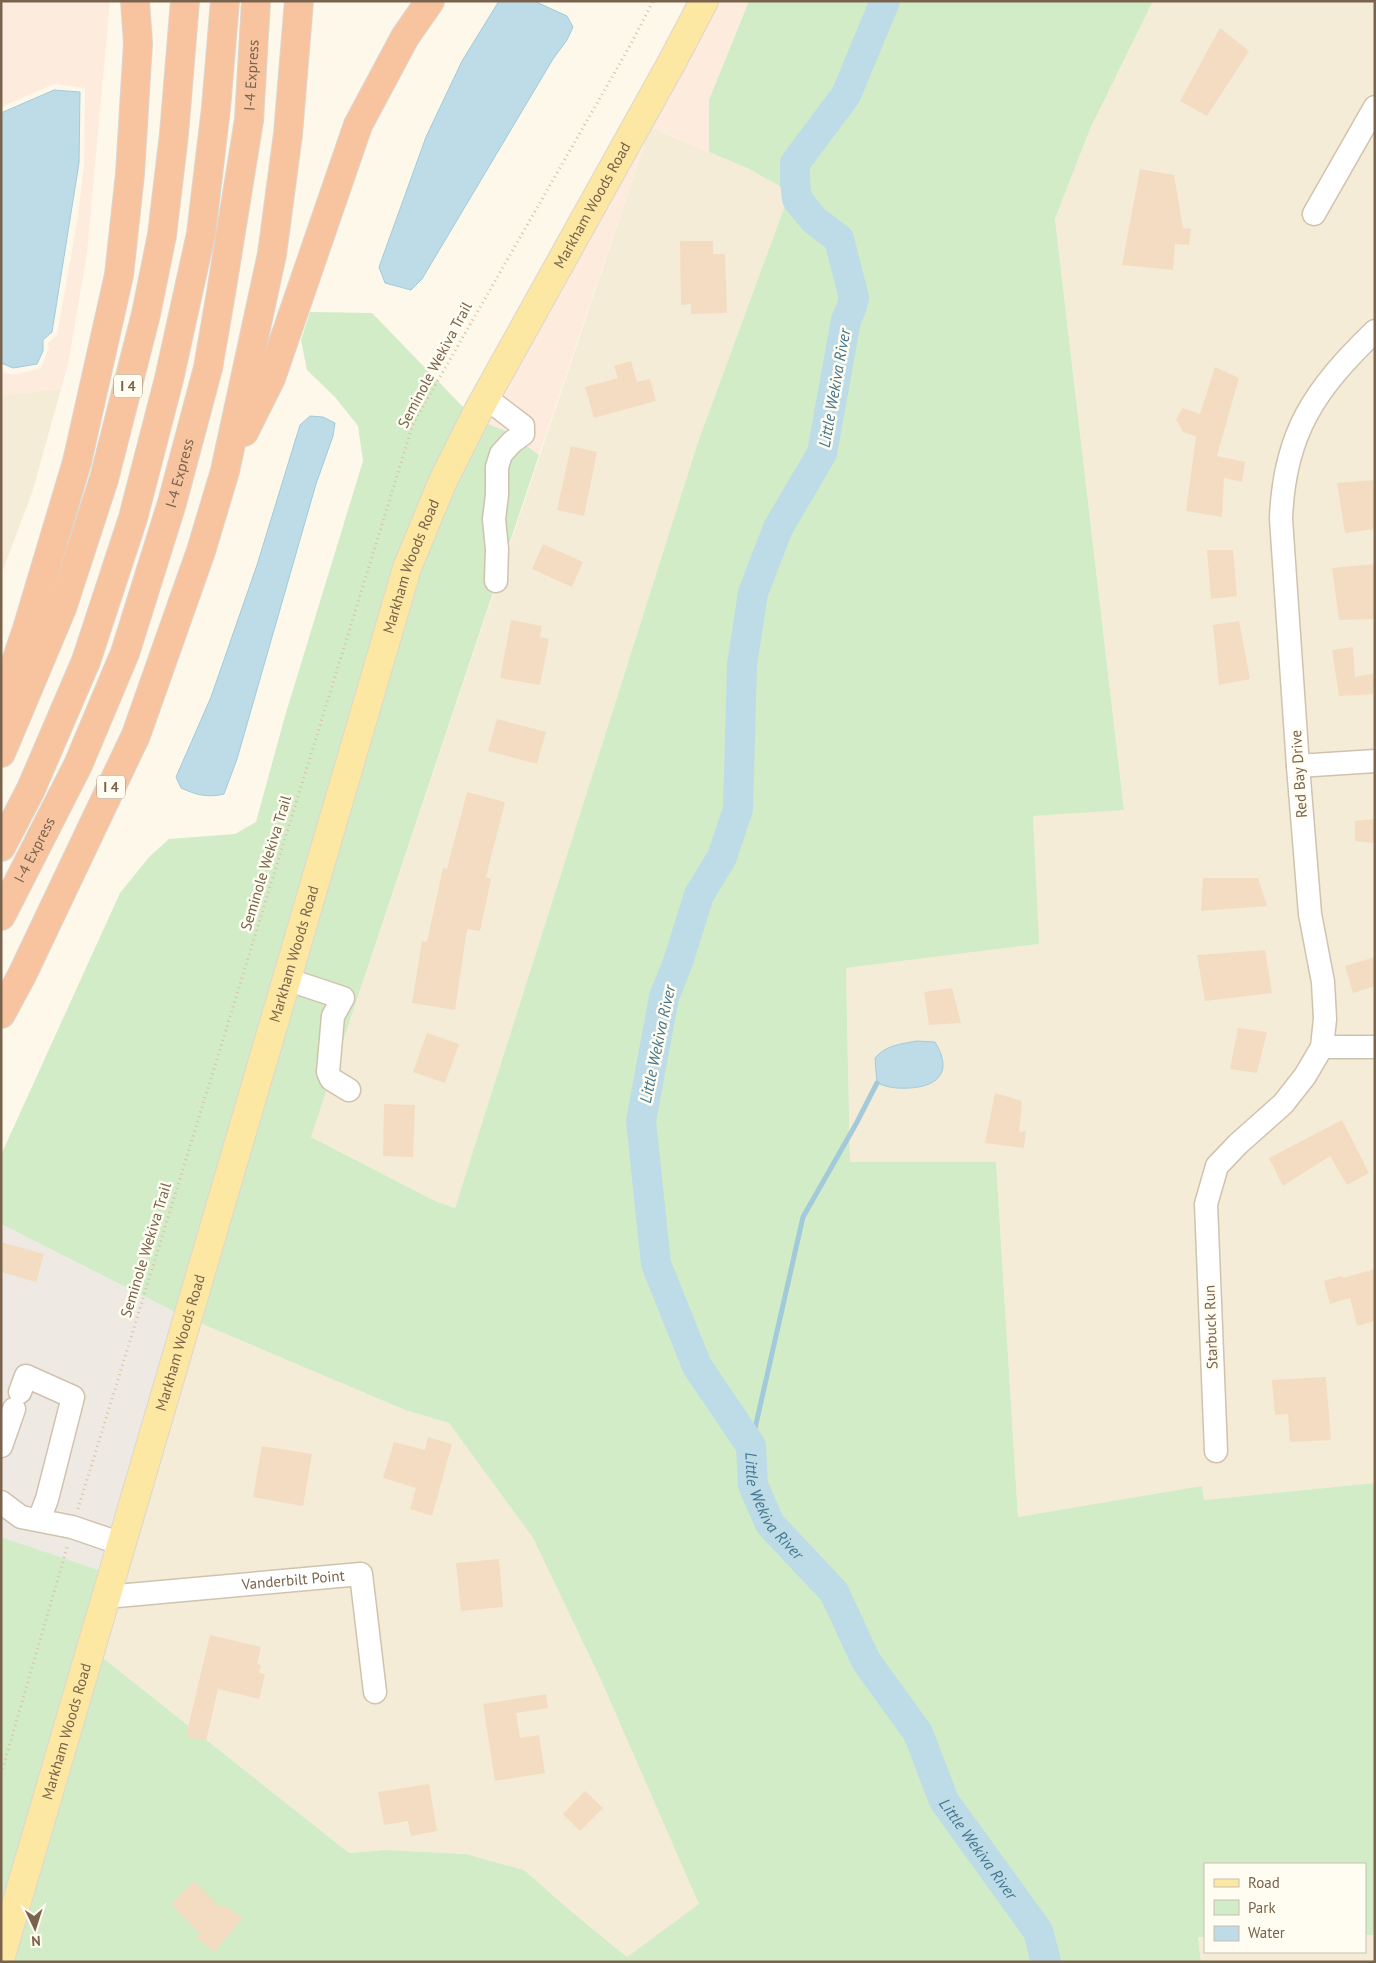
<svg xmlns="http://www.w3.org/2000/svg" width="1376" height="1963" font-family="'PT Sans',sans-serif">
  <style>
    .residential { fill: #f5ecd8 }
    .commercial { fill: #fdecde }
    .industrial { fill: #eeeae3 }
    .green { fill: #d1ecc7 }
    .water { fill: #bddce8; stroke: #a3cada }
    .lines { fill: none; stroke-linecap: round; stroke-linejoin: round }
    .stream { stroke: #a3cada; stroke-width: 5 }
    .river { stroke: #bddce8; stroke-width: 30 }
    .building { fill: #f3dcc1 }
    .minor-casing { stroke: #d1c2ae; stroke-width: 25 }
    .major-casing { stroke: #dcd6d0; stroke-width: 30 }
    .highway-casing { stroke: #dcd6d0; stroke-width: 30 }
    .path { stroke: #d9c0a3; stroke-width: 3; stroke-dasharray: 1 4; stroke-linecap: butt }
    .minor { stroke: #fff; stroke-width: 22 }
    .major { stroke: #fce8a2; stroke-width: 28 }
    .highway { stroke: #f8c4a0; stroke-width: 28 }
    .labels { text-anchor: middle; stroke-width: 5; stroke-linejoin: round; paint-order: stroke }
    .shield { fill: #fffcf1; stroke: #a2917e; stroke-width: 1 }
    .shield-label { font-size: 14px; font-weight: bold; fill: #7a634c }
    .street-label { font-size: 15px; fill: #7a634c; stroke: #fffcf1 }
    .water-label { font-size: 16px; font-style: italic; fill: #44768d; stroke: #fffcf1 }
  </style>
  <rect width="100%" height="100%" fill="#fdf8ea"/>
  <g class="residential">
    <polygon points="1153,1 1375,1 1375,1483 1204,1500 1202,1487 1018,1517 996,1162 850,1162 846,968 1038,944 1033,816 1124,809 1055,219 1090,129"/>
    <polygon points="650,127 749,169 790,192 698,442 455,1208 435,1201 311,1137"/>
    <polygon points="61,389 32,493 1,575 1,395"/>
    <polygon points="195,1321 405,1410 449,1423 533,1538 601,1680 700,1904 627,1957 572,1912 524,1870 466,1854 386,1850 349,1853 98,1654 113,1606 354,1584 368,1703 384,1700 369,1573 118,1586"/>
    <polygon points="1365,1935 1375,1935 1375,1962 1201,1962 1198,1937 1205,1937 1205,1952 1365,1952"/>
  </g>
  <g class="commercial">
    <polygon points="1,1 110,1 87,253 68,365 61,389 1,395 1,372 14,375 41,368 49,348 48,343 57,335 78,217 84,165 85,88 54,84 1,107"/>
    <polygon points="713,1 749,1 709,100 709,152 650,127 539,455 506,431 483,422"/>
  </g>
  <polygon class="industrial" points="1,1224 179,1314 105,1572 1,1537"/>
  <g class="green">
    <polygon points="749,1 1153,1 1090,129 1055,219 1124,810 1033,816 1039,944 846,968 850,1162 996,1162 1018,1517 1202,1486 1204,1500 1375,1483 1375,1935 1365,1935 1365,1864 1205,1864 1205,1937 1198,1937 1201,1962 9,1962 98,1654 349,1853 386,1850 466,1854 524,1870 572,1912 627,1957 699,1904 601,1680 533,1538 449,1423 405,1410 195,1321 415,572 483,422 506,431 539,455 311,1137 435,1201 455,1208 698,442 790,192 749,169 709,152 709,100"/>
    <polygon points="310,312 372,313 465,409 179,1314 1,1224 1,1155 120,893 150,856 169,839 235,834 256,822 285,716 363,461 358,426 335,397 307,370 301,340"/>
    <polygon points="1,1537 105,1572 1,1925"/>
  </g>
  <g class="water">
    <polygon points="499,1 534,1 567,16 573,27 567,40 553,59 422,279 411,290 385,283 379,267 426,137 462,61"/>
    <polygon points="54,90 80,92 79,163 52,332 43,340 43,351 37,364 13,368 1,363 1,113"/>
    <path d="M310 416 323 417 335 423 333 436 316 484 237 759 224 794C208 798 196 795 181 788L176 777 211 697 257 565 300 425Z"/>
    <path d="M917 1041 935 1042C957 1078 930 1090 897 1088 890 1088 883 1085 877 1083L875 1058C886 1045 901 1044 917 1041Z"/>
  </g>
  <g class="lines">
    <polyline class="stream" points="751,1446 803,1217 856,1124 877,1083"/>
    <path class="river" id="s1" d="M885 1 846 95 795 163V181L797 199 814 220 839 239 854 298 851 309 846 320 822 453 778 528 753 593 742 665 738 809 722 857 699 895 678 962 664 997 641 1121 656 1264 697 1366 751 1446 753 1485 770 1524 834 1592 866 1661 918 1733 944 1801 1038 1931 1046 1962"/>
  </g>
  <g class="building">
    <polygon points="1220,28 1249,51 1207,116 1180,101"/>
    <polygon points="1140,169 1174,175 1183,228 1191,229 1189,245 1175,244 1173,270 1122,265"/>
    <polygon points="680,241 713,241 713,254 725,254 727,313 691,314 691,304 681,305"/>
    <polygon points="631,361 637,382 650,379 656,401 594,418 585,387 618,378 614,366"/>
    <polygon points="1215,367 1239,378 1217,456 1245,462 1242,482 1224,478 1222,517 1186,511 1196,436 1183,432 1176,419 1183,408 1200,414"/>
    <polygon points="571,446 597,452 584,516 557,510"/>
    <polygon points="1375,480 1375,529 1345,533 1337,483"/>
    <polygon points="543,544 583,562 572,587 532,569"/>
    <polygon points="1207,550 1233,550 1237,596 1211,599"/>
    <polygon points="1375,564 1375,619 1339,620 1332,568"/>
    <polygon points="511,620 542,626 540,637 549,639 540,685 500,678"/>
    <polygon points="1239,621 1250,679 1219,685 1213,625"/>
    <polygon points="1353,647 1355,677 1375,673 1375,694 1339,696 1332,650"/>
    <polygon points="497,719 546,732 537,764 488,751"/>
    <polygon points="467,792 505,802 486,877 491,879 480,931 467,929 455,1010 412,1003 422,941 427,942 443,868 447,869"/>
    <polygon points="1375,819 1375,843 1355,841 1355,821"/>
    <polygon points="1203,878 1258,878 1267,906 1201,911"/>
    <polygon points="1265,950 1272,993 1205,1001 1197,955"/>
    <polygon points="1375,957 1375,986 1353,993 1345,966"/>
    <polygon points="952,988 961,1023 929,1025 924,992"/>
    <polygon points="1238,1028 1267,1032 1257,1073 1230,1069"/>
    <polygon points="427,1033 459,1044 445,1083 413,1072"/>
    <polygon points="995,1093 1022,1101 1019,1132 1026,1131 1024,1148 985,1143"/>
    <polygon points="384,1104 415,1105 413,1157 383,1156"/>
    <polygon points="1342,1120 1369,1173 1347,1185 1330,1156 1283,1186 1269,1158"/>
    <polygon points="1,1242 44,1254 36,1282 1,1272"/>
    <polygon points="1375,1269 1375,1321 1357,1326 1350,1298 1330,1304 1324,1281 1342,1276 1343,1278"/>
    <polygon points="1326,1377 1331,1440 1290,1442 1288,1414 1275,1415 1272,1380"/>
    <polygon points="428,1437 452,1444 432,1516 410,1509 416,1488 383,1478 394,1442 425,1450"/>
    <polygon points="262,1446 312,1454 303,1506 253,1497"/>
    <polygon points="499,1559 503,1607 461,1611 456,1563"/>
    <polygon points="210,1635 261,1647 257,1664 261,1665 259,1673 265,1674 259,1699 218,1689 206,1741 186,1736"/>
    <polygon points="546,1694 548,1708 516,1713 520,1738 539,1735 545,1773 495,1781 483,1704"/>
    <polygon points="429,1784 437,1831 411,1836 408,1821 384,1825 378,1792"/>
    <polygon points="585,1791 603,1808 580,1831 563,1814"/>
    <polygon points="194,1881 220,1908 223,1905 243,1918 214,1952 197,1938 200,1934 171,1904"/>
  </g>
  <g class="lines">
    <g class="minor-casing">
      <g id="minor">
        <polyline points="1314,214 1375,107"/>
        <polyline points="486,398 523,426 523,434 512,442 501,454 497,467 497,495 494,519 497,549 496,581"/>
        <polyline points="1298,766 1375,761"/>
        <polyline points="286,979 343,998 333,1016 328,1072 331,1079 349,1090"/>
        <polyline points="1322,1047 1375,1047"/>
        <polyline points="20,1392 26,1376 73,1397 47,1499 39,1520"/>
        <polyline points="1,1446 14,1409"/>
        <path d="M1216 1451 1206 1204 1217 1166 1238 1144 1283 1104 1305 1076 1322 1047 1325 1019 1323 982 1310 914 1298 766 1281 519C1284 433 1315 389 1375 331"/>
        <polyline points="1,1502 21,1517 72,1527 122,1544"/>
        <path id="s2" d="M106 1597 361 1574 375 1692"/>
      </g>
    </g>
    <g class="major-casing">
      <g id="major">
        <path id="s3" d="M1 1956 407 568 442 483 479 409 672 62 704 1"/>
      </g>
    </g>
    <g class="highway-casing">
      <g id="highway">
        <polyline points="244,432 271,378 358,125 405,37 430,1"/>
        <polyline points="1,706 27,629 77,462 119,275 130,174 138,43 135,1"/>
        <polyline points="1,753 62,608 104,479 146,314 162,235 174,134 185,1"/>
        <polyline points="1,847 31,789 86,661 133,518 169,379 201,234 216,108 225,1"/>
        <path id="s4" d="M1 916 78 765 125 653 172 503 208 368 221 293 249 120 256 1"/>
        <polyline points="1,1014 22,975 136,735 201,551 225,471 272,254 288,134 299,1"/>
      </g>
    </g>
    <g class="path">
      <polyline points="78,1509 413,424 631,44 653,1"/>
      <polyline points="1,1774 68,1544"/>
    </g>
    <use href="#minor" class="minor"/>
    <use href="#major" class="major"/>
    <use href="#highway" class="highway"/>
  </g>
  <g class="labels">
    <g class="shield">
      <rect x="114" y="374.5" width="28" height="23" rx="4"/>
      <rect x="97" y="775.5" width="28" height="23" rx="4"/>
    </g>
    <g class="shield-label">
      <text x="128" y="391">I 4</text>
      <text x="111" y="792">I 4</text>
    </g>
    <g class="street-label">
      <text dy="5" stroke="none"><textPath href="#s4" startOffset="884">I-4 Express</textPath></text>
      <text dy="5" stroke="none"><textPath href="#s3" startOffset="1854">Markham Woods Road</textPath></text>
      <text transform="translate(435 365) rotate(-62)" y="5">Seminole Wekiva Trail</text>
      <text dy="5" stroke="none"><textPath href="#s4" startOffset="479">I-4 Express</textPath></text>
      <text dy="5" stroke="none"><textPath href="#s3" startOffset="1449">Markham Woods Road</textPath></text>
      <text transform="translate(1299 774) rotate(-94)" y="5">Red Bay Drive</text>
      <text dy="5" stroke="none"><textPath href="#s4" startOffset="74">I-4 Express</textPath></text>
      <text transform="translate(266 863) rotate(-73)" y="5">Seminole Wekiva Trail</text>
      <text dy="5" stroke="none"><textPath href="#s3" startOffset="1044">Markham Woods Road</textPath></text>
      <text transform="translate(146 1250) rotate(-73)" y="5">Seminole Wekiva Trail</text>
      <text transform="translate(1211 1327) rotate(-92)" y="5">Starbuck Run</text>
      <text dy="5" stroke="none"><textPath href="#s3" startOffset="639">Markham Woods Road</textPath></text>
      <text dy="5" stroke="none"><textPath href="#s2" startOffset="188">Vanderbilt Point</textPath></text>
      <text dy="5" stroke="none"><textPath href="#s3" startOffset="234">Markham Woods Road</textPath></text>
    </g>
    <g class="water-label">
      <text transform="translate(834 388) rotate(-80)" y="6">Little Wekiva River</text>
      <text transform="translate(657 1044) rotate(-78)" y="6">Little Wekiva River</text>
      <text dy="6" stroke="none"><textPath href="#s1" startOffset="1620">Little Wekiva River</textPath></text>
      <text dy="6" stroke="none"><textPath href="#s1" startOffset="2025">Little Wekiva River</textPath></text>
    </g>
  </g>
  <rect width="1376" height="1963" fill="none" stroke="#7a634c" stroke-width="5"/>
  <rect x="1204" y="1863" width="162" height="90" fill="#fffcf1" stroke="#cabfaf"/>
  <rect x="1214" y="1879" width="25" height="8" fill="#fce8a2" stroke="#cabfaf"/>
  <text x="1248" y="1888" font-size="15" fill="#7a634c">Road</text>
  <rect x="1214" y="1900" width="25" height="15" fill="#d1ecc7" stroke="#cabfaf"/>
  <text x="1248" y="1913" font-size="15" fill="#7a634c">Park</text>
  <rect x="1214" y="1926" width="25" height="15" fill="#bddce8" stroke="#cabfaf"/>
  <text x="1248" y="1938" font-size="15" fill="#7a634c">Water</text>
  <g transform="translate(35 1928) rotate(176)" stroke="#fffcf1" stroke-width="4" paint-order="stroke">
  <path d="M0-4L9 19L0 12L-9 19Z" fill="#7a634c"/>
  <text y="-8" font-size="14" font-weight="bold" text-anchor="middle" fill="#7a634c">N</text>
  </g>
</svg>
